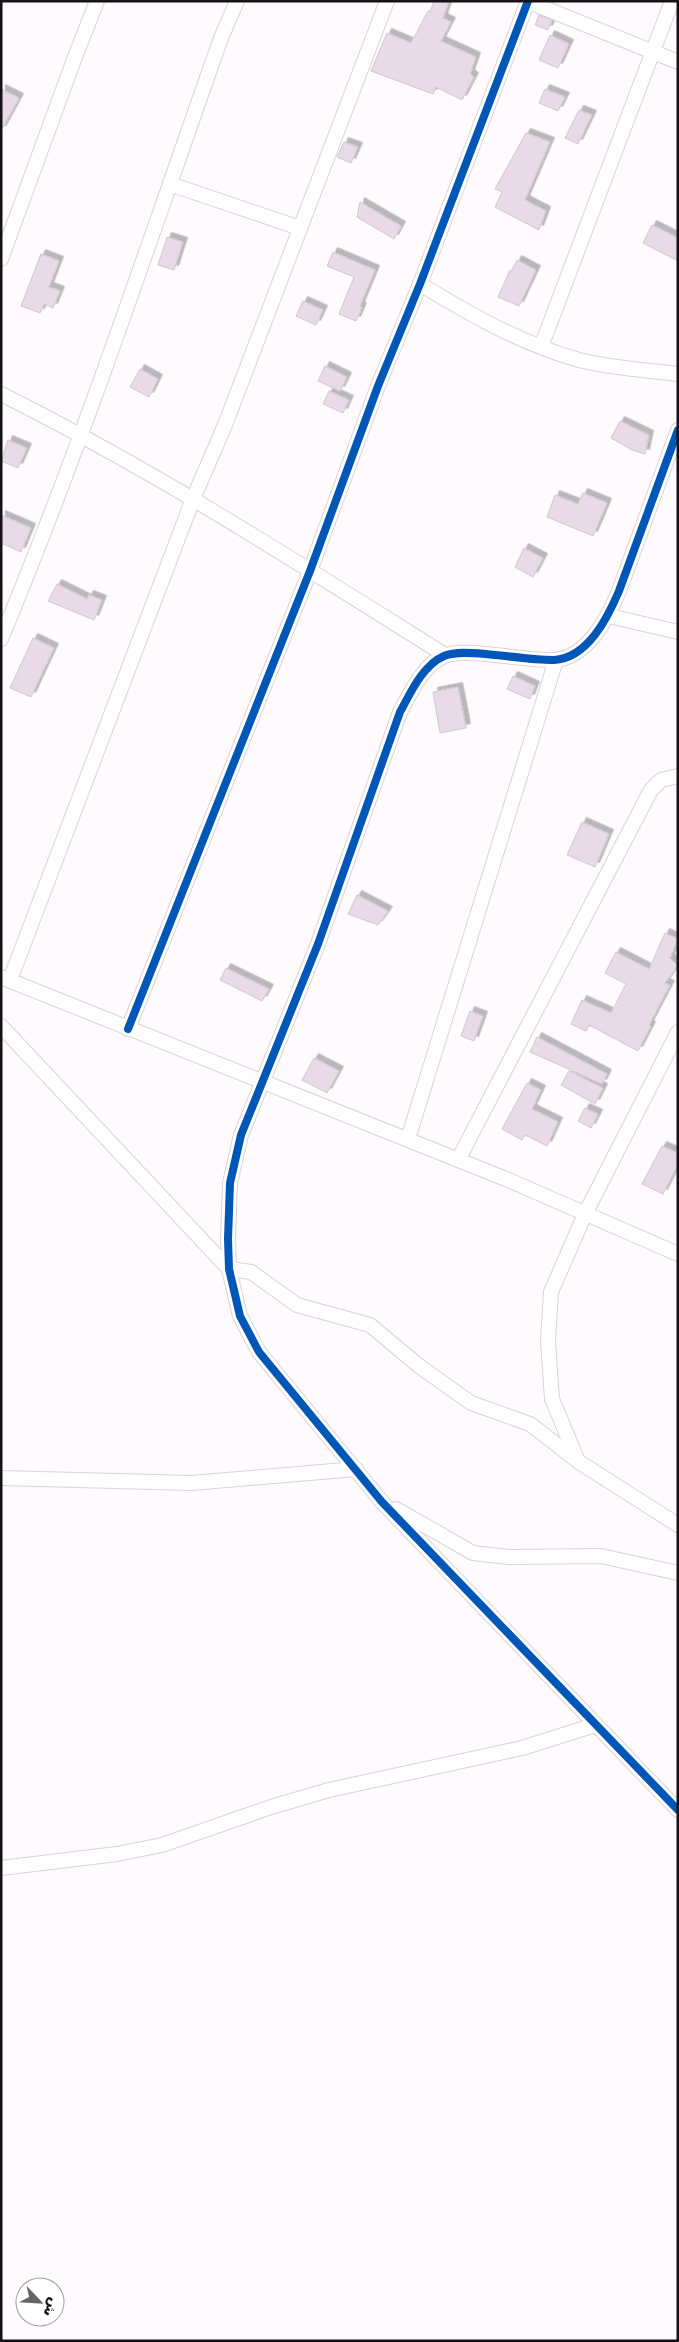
<svg xmlns="http://www.w3.org/2000/svg" width="679" height="2342" font-family="'DejaVu Sans','Noto Sans Arabic',sans-serif">
  <style>
    .building { fill: #e9dae8; stroke: #cec9cd; filter: url(#shadow) }
    .lines { fill: none; stroke-linecap: round; stroke-linejoin: round }
    .street-casing { stroke: #d8d4d7; stroke-width: 16 }
    .street { stroke: #fffeff; stroke-width: 14 }
    .cycleway-casing { stroke: #fff; stroke-width: 11 }
    .cycleway { stroke: #0057b8; stroke-width: 8 }
  </style>
  <defs>
    <filter id="shadow"><feDropShadow dx="4.5" dy="-4.5" stdDeviation="0" flood-color="#0004"/></filter>
  </defs>
  <rect width="100%" height="100%" fill="#fefafd"/>
  <g class="building">
    <polygon points="434,1 449,1 443,18 451,22 441,41 476,57 470,74 474,77 462,100 436,87 433,94 371,71 387,33 411,43 428,11 430,12"/>
    <polygon points="539,15 552,20 548,30 535,25"/>
    <polygon points="550,35 569,44 558,68 539,60"/>
    <polygon points="1,89 19,98 1,131"/>
    <polygon points="545,89 565,97 558,111 539,103"/>
    <polygon points="579,110 592,115 578,144 565,138"/>
    <polygon points="526,133 550,142 525,200 546,211 539,230 495,207 502,192 495,189"/>
    <polygon points="344,142 358,147 351,163 337,157"/>
    <polygon points="360,202 401,226 394,239 357,217"/>
    <polygon points="652,225 678,238 678,261 643,243"/>
    <polygon points="167,237 183,242 174,270 158,265"/>
    <polygon points="333,252 375,270 360,306 362,307 356,321 339,314 354,277 327,266"/>
    <polygon points="41,254 59,261 49,287 60,291 53,308 44,304 40,313 21,306"/>
    <polygon points="517,260 536,270 519,306 498,297 510,270 512,271"/>
    <polygon points="303,301 323,310 316,325 296,316"/>
    <polygon points="325,366 347,377 340,391 318,381"/>
    <polygon points="140,369 158,379 149,397 130,387"/>
    <polygon points="329,391 349,400 343,413 323,404"/>
    <polygon points="620,421 649,435 645,454 632,450 611,438"/>
    <polygon points="8,440 27,448 18,468 1,461"/>
    <polygon points="583,493 607,503 593,536 547,517 555,495 578,504"/>
    <polygon points="1,515 31,528 21,552 1,543"/>
    <polygon points="524,548 543,558 533,577 515,567"/>
    <polygon points="57,584 87,599 89,595 102,600 94,620 48,601"/>
    <polygon points="33,638 54,648 31,697 10,688"/>
    <polygon points="513,676 535,686 530,699 507,689"/>
    <polygon points="458,687 466,728 440,733 433,692"/>
    <polygon points="582,822 609,834 595,867 567,855"/>
    <polygon points="357,895 388,911 378,925 348,914"/>
    <polygon points="665,933 678,939 670,958 678,966 665,983 670,985 649,1025 651,1026 638,1051 589,1025 586,1031 571,1024 582,1000 611,1013 626,984 605,973 616,952 649,969"/>
    <polygon points="226,968 269,989 262,1001 220,980"/>
    <polygon points="470,1011 483,1016 474,1041 461,1036"/>
    <polygon points="537,1037 607,1074 602,1084 530,1052"/>
    <polygon points="314,1058 339,1071 327,1093 302,1080"/>
    <polygon points="569,1071 603,1088 595,1104 561,1085"/>
    <polygon points="527,1083 541,1090 532,1109 558,1122 547,1146 525,1135 522,1140 502,1129"/>
    <polygon points="585,1108 598,1114 591,1128 578,1121"/>
    <polygon points="662,1146 678,1153 678,1164 663,1194 642,1184"/>
  </g>
  <g class="lines">
    <g class="street-casing">
      <g id="street">
        <polyline points="527,1 678,62"/>
        <polyline points="170,184 300,228"/>
        <polyline points="1,259 75,57 97,1"/>
        <path d="M420 284C471 315 522 344 579 360 611 368 645 370 678 374"/>
        <polyline points="541,347 672,1"/>
        <path d="M1 394C155 471 300 564 445 655"/>
        <path d="M678 430 619 591C608 617 588 658 554 660 532 660 508 656 486 654 474 653 456 651 444 656 423 665 411 692 400 712L318 944 241 1135 230 1183 228 1239 229 1269 240 1316 259 1352 382 1502 678 1810"/>
        <polyline points="609,616 678,632"/>
        <path d="M1 639C83 442 150 239 221 38L237 1"/>
        <polyline points="1,977 506,1179 678,1254"/>
        <polyline points="10,980 193,499 225,425 387,1"/>
        <polyline points="1,1026 229,1269 251,1272 297,1305 370,1325 419,1366 471,1403 530,1424 579,1462 678,1525"/>
        <polyline points="128,1029 310,571 378,386 420,284 528,1"/>
        <polyline points="408,1139 556,660"/>
        <polyline points="458,1160 651,790 661,780 678,776"/>
        <polyline points="577,1459 552,1399 548,1341 551,1292 585,1214 678,1032"/>
        <polyline points="1,1478 192,1483 356,1469"/>
        <polyline points="396,1509 473,1553 509,1557 601,1556 678,1573"/>
        <polyline points="1,1868 117,1854 162,1845 271,1807 329,1790 522,1748 595,1725"/>
      </g>
    </g>
    <use href="#street" class="street"/>
    <g class="cycleway-casing">
      <g id="cycleway">
        <path d="M678 430 619 591C608 617 588 658 554 660 532 660 508 656 486 654 474 653 456 651 444 656 423 665 411 692 400 712L318 944 241 1135 230 1183 228 1239 229 1269 240 1316 259 1352 382 1502 678 1810"/>
        <polyline points="128,1029 310,571 378,386 420,284 528,1"/>
      </g>
    </g>
    <use href="#cycleway" class="cycleway"/>
  </g>
  <rect width="679" height="2342" fill="none" stroke="#161115" stroke-width="5"/>
  <g transform="translate(40 2302) rotate(115)"><circle r="24" fill="#ffffff" stroke="#a2a0a1"/>
  <path d="M0-4L9 19L0 12L-9 19Z" fill="#676366"/>
  <text y="-8" font-size="14" font-weight="bold" text-anchor="middle" fill="#161115">ش</text>
  </g>
</svg>
